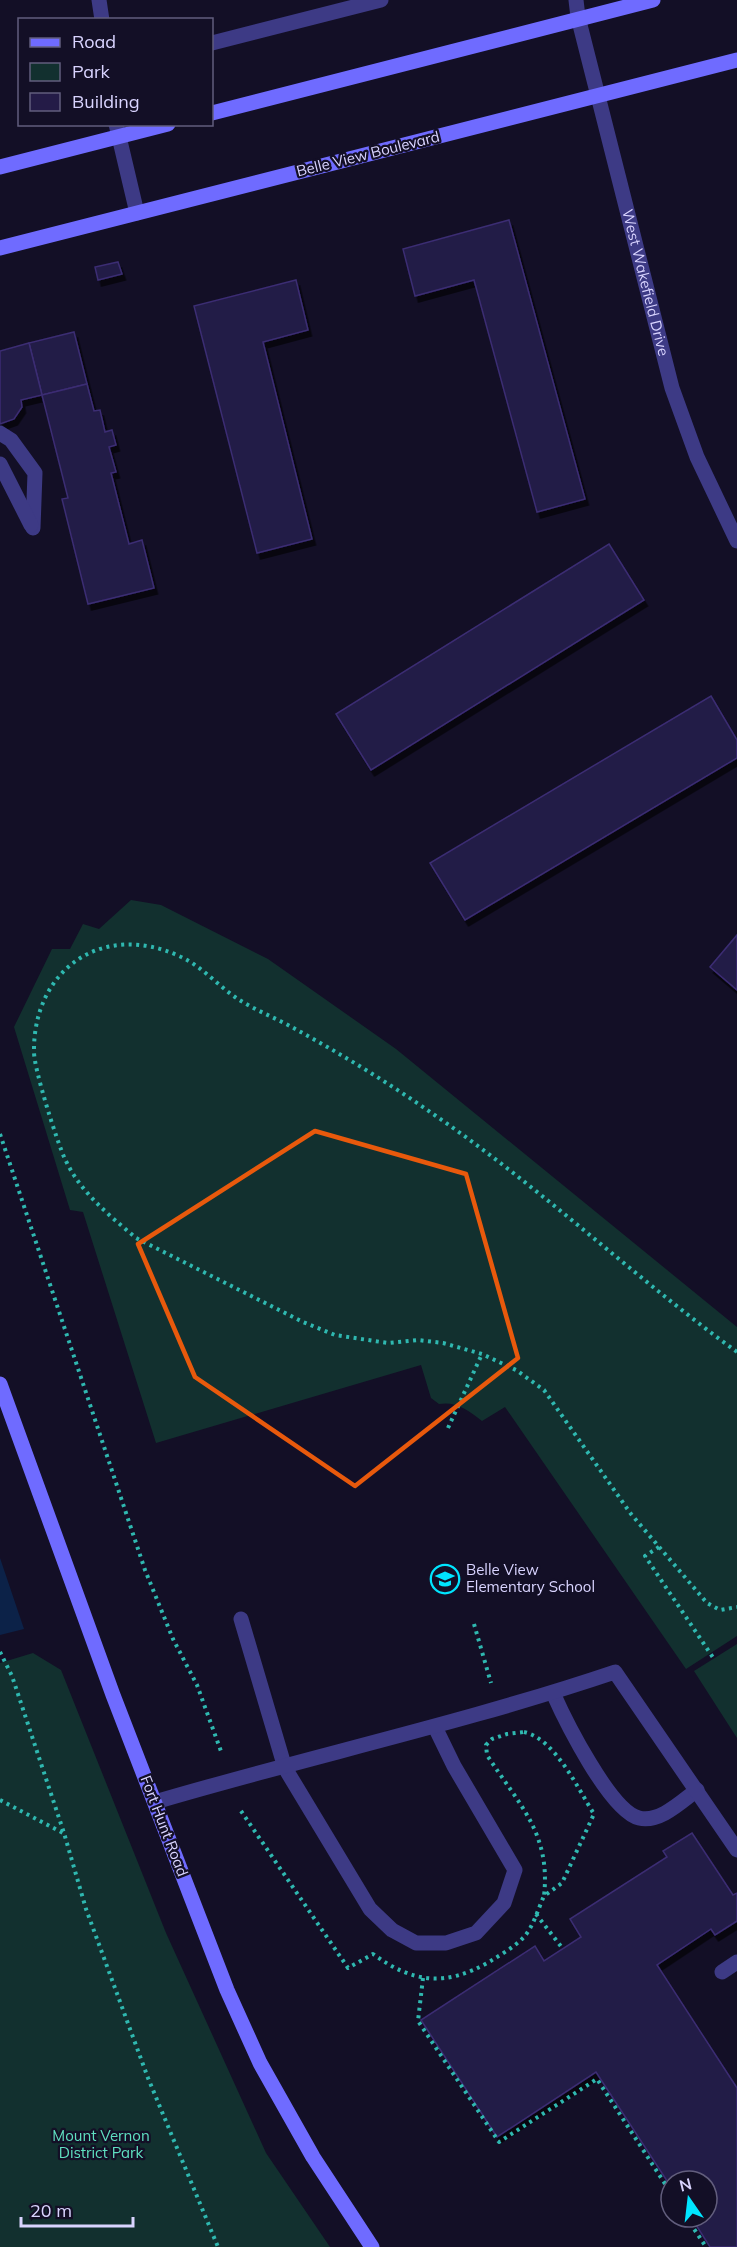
<svg xmlns="http://www.w3.org/2000/svg" width="737" height="2247" font-family="Mulish,sans-serif">
  <style>
    .green { fill: #12302f }
    .water { fill: #0c2248 }
    .building { fill: #241b47; stroke: #3b2d73; stroke-width: 1.5; filter: url(#shadow) }
    .lines { fill: none; stroke-linecap: round; stroke-linejoin: round }
    .path { stroke: #2fb8b0; stroke-width: 4; stroke-dasharray: 3 4.5; stroke-linecap: butt }
    .lane { stroke: #3d3a85; stroke-width: 15 }
    .street { stroke: #3d3a85; stroke-width: 15 }
    .secondary { stroke: #6f6bff; stroke-width: 15 }
    .marked { fill: none; stroke: #e8590c; stroke-width: 4.5; stroke-linejoin: round }
    .labels { text-anchor: middle; stroke-width: 4.5; stroke-linejoin: round; paint-order: stroke }
    .street-label { font-size: 15px; fill: #d9d4ff; stroke: #130f26 }
    .poi-label { font-size: 15px; fill: #d9d4ff; stroke: #130f26; text-anchor: start }
    .park-label { font-size: 15px; fill: #5fe0c0; stroke: #130f26 }
  </style>
  <defs>
    <filter id="shadow"><feDropShadow dx="3.5" dy="6" stdDeviation="0" flood-color="#0009"/></filter>
  </defs>
  <rect width="100%" height="100%" fill="#130f26"/>
  <g class="green">
    <path d="M131 900 161 905 268 959 396 1049 737 1327V1636L686 1669 505 1407 482 1421C468 1410 456 1401 439 1404L431 1398 421 1365 156 1443 83 1212 70 1210 14 1027 52 949H70L83 924 99 929Z"/>
    <polygon points="737,1644 737,1738 694,1671"/>
    <polygon points="33,1653 61,1670 166,1933 266,2153 330,2247 0,2247 0,1663"/>
  </g>
  <polygon class="water" points="0,1558 24,1629 0,1635"/>
  <g class="building">
    <polygon points="509,220 585,499 537,512 474,280 415,296 403,249"/>
    <polygon points="118,262 122,274 98,280 95,267"/>
    <polygon points="296,280 308,330 263,342 312,539 257,553 194,306"/>
    <polygon points="74,332 87,384 42,395 29,343"/>
    <polygon points="29,343 42,395 21,400 22,407 14,419 0,424 0,351"/>
    <polygon points="87,384 94,411 100,410 105,432 112,430 116,445 109,447 116,472 111,473 129,544 142,540 154,588 88,604 62,499 68,498 42,395"/>
    <polygon points="609,544 644,600 371,770 336,714"/>
    <polygon points="711,696 737,740 737,758 465,920 430,863"/>
    <polygon points="737,935 737,990 710,967"/>
    <polygon points="692,1833 733,1895 737,1893 737,1921 715,1935 711,1929 657,1965 737,2088 737,2247 710,2247 691,2217 707,2217 707,2181 671,2181 671,2187 596,2072 497,2137 421,2020 535,1946 544,1961 581,1937 570,1919 667,1857 663,1851"/>
  </g>
  <g class="lines">
    <g class="path">
      <polyline points="0,1134 145,1570 173,1639 197,1685 222,1754"/>
      <path d="M737 1352C634 1277 541 1188 436 1116 389 1083 338 1052 288 1025 271 1016 253 1009 238 999 218 986 202 966 179 956 103 921 33 969 34 1052 34 1069 57 1142 65 1159 80 1192 109 1215 136 1238L303 1322 335 1335 388 1343 418 1340 443 1343 482 1354 516 1370 544 1390 631 1514 707 1603 720 1610 737 1607"/>
      <polyline points="448,1428 482,1354"/>
      <polyline points="659,1547 645,1556 714,1659"/>
      <polyline points="474,1624 491,1683"/>
      <polyline points="0,1652 12,1676 64,1833 86,1909 148,2078 218,2247"/>
      <path d="M524 1732C555 1739 577 1787 594 1814L562 1883 544 1896C551 1833 519 1805 487 1755L486 1745 492 1739 507 1734Z"/>
      <polyline points="0,1800 63,1833"/>
      <path d="M241 1811 348 1968 373 1954C413 1983 445 1987 489 1962 500 1955 513 1948 523 1938 533 1928 538 1909 544 1896"/>
      <polyline points="536,1914 563,1949"/>
      <polyline points="423,1978 418,2021 499,2142 597,2079 671,2193"/>
      <polyline points="686,2217 706,2247"/>
    </g>
    <g class="lane">
      <polyline points="99,0 102,20"/>
      <polyline points="576,0 578,17"/>
      <polyline points="212,43 381,0"/>
      <polyline points="116,124 137,213"/>
      <polyline points="0,433 11,440 35,473 33,528"/>
      <polyline points="0,464 31,525"/>
      <polyline points="241,1619 285,1768 370,1909 392,1930 416,1943 446,1943 476,1933 504,1903 515,1870 454,1766 435,1727"/>
      <path d="M553 1693C565 1720 610 1811 639 1818 660 1823 682 1801 697 1790"/>
      <path d="M155 1802C307 1757 464 1723 615 1672L737 1850"/>
      <polyline points="722,1972 737,1962"/>
    </g>
    <path class="street" id="s1" d="M578 17 672 388 697 457 737 541"/>
    <g class="secondary">
      <polyline points="212,113 653,0"/>
      <polyline points="0,167 168,124"/>
      <polyline points="0,248 737,60"/>
      <polyline points="0,1384 113,1695 227,1990 260,2063 313,2157 372,2247"/>
    </g>
  </g>
  <path class="marked" d="M315 1131 466 1174 518 1358 355 1486 195 1377 138 1244Z"/>
  <defs>
    <g id="school-ring" transform="scale(1.5)"><circle r="9.5" fill="#130f26" stroke="#00e5ff" stroke-width="1.5"/><path d="M0-5L7-2L0 1L-7-2ZM-4 1L0 2.5L4 1V4Q0 6-4 4Z" fill="#00e5ff"/></g>
  </defs>
  <g fill-rule="evenodd">
    <use href="#school-ring" x="445" y="1579"/>
  </g>
  <g class="labels">
    <g class="street-label">
      <text transform="translate(368 154) rotate(-14)" y="5">Belle View Boulevard</text>
      <text dy="5" stroke="none"><textPath href="#s1" startOffset="274">West Wakefield Drive</textPath></text>
      <text transform="translate(164 1826) rotate(69)" y="5">Fort Hunt Road</text>
    </g>
    <g class="poi-label">
      <text x="466" y="1575">Belle View<tspan x="466" dy="17">Elementary School</tspan></text>
    </g>
    <g class="park-label">
      <text x="101" y="2141">Mount Vernon<tspan x="101" dy="17">District Park</tspan></text>
    </g>
  </g>
  <rect x="18" y="18" width="195" height="108" fill="#130f26" stroke="#625e7d" stroke-width="1.5"/>
  <rect x="30" y="38" width="30" height="9" fill="#6f6bff" stroke="#625e7d" stroke-width="1.5"/>
  <text x="72" y="48" font-size="18" fill="#d9d4ff">Road</text>
  <rect x="30" y="63" width="30" height="18" fill="#12302f" stroke="#625e7d" stroke-width="1.5"/>
  <text x="72" y="78" font-size="18" fill="#d9d4ff">Park</text>
  <rect x="30" y="93" width="30" height="18" fill="#241b47" stroke="#625e7d" stroke-width="1.5"/>
  <text x="72" y="108" font-size="18" fill="#d9d4ff">Building</text>
  <g transform="translate(689 2199) rotate(346)"><circle r="28" fill="#130f26" stroke="#625e7d" stroke-width="1.5"/>
  <path d="M0-4.5L10 22L0 15L-10 22Z" fill="#00e5ff"/>
  <text y="-9" font-size="16" font-weight="bold" text-anchor="middle" fill="#d9d4ff">N</text>
  </g>
  <path d="M21 2217v9h112v-9" fill="none" stroke="#d9d4ff" stroke-width="3"/>
  <text x="30" y="2217" font-size="18" fill="#d9d4ff" stroke="#130f26" stroke-width="4.5" paint-order="stroke">20 m</text>
</svg>
